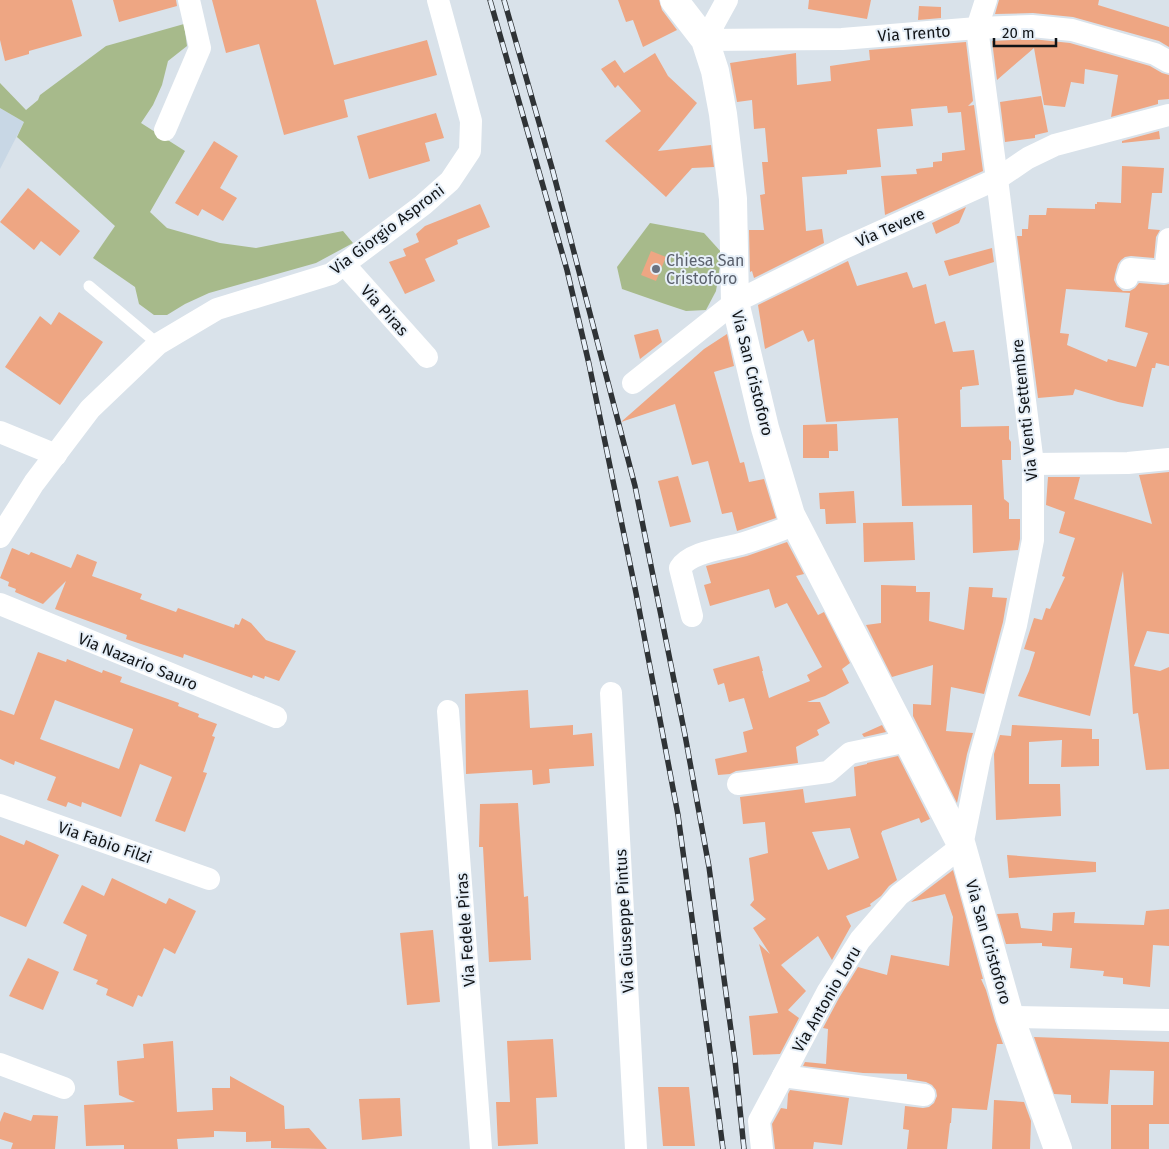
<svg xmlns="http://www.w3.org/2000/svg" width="1169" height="1149" font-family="'Fira Sans',sans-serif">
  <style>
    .built { fill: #c8d7e5 }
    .green { fill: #a7ba8b }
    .building { fill: #eea683; fill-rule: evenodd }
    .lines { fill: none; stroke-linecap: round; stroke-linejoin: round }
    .lane { stroke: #fff; stroke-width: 11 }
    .street { stroke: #fff; stroke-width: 22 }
    .secondary { stroke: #fff; stroke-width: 28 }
    .rail-casing { stroke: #2f3336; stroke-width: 5.5 }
    .rail { stroke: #e6eff8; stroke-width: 4; stroke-dasharray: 11; stroke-linecap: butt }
    .worship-dot { fill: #6b7280; stroke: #e6eff8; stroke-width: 2 }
    .labels { text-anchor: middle; stroke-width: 4; stroke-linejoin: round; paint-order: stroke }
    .street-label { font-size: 16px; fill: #111417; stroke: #e6eff8 }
    .worship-label { font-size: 16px; fill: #5b616d; stroke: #e6eff8; text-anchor: start }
  </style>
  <rect width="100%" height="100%" fill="#d9e2ea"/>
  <polygon class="built" points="0,108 24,122 0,169"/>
  <g class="green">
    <polygon points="184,24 187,46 168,61 162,85 153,105 141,123 185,151 150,212 167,228 220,243 256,248 343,231 353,243 316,263 209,293 185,304 167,315 154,315 139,304 135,287 93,258 115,226 17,137 24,122 0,108 0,83 26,110 38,100 40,95 106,46"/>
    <polygon points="650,223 704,233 722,253 716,291 706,310 686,311 665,304 622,289 617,267"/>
  </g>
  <g class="building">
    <polygon points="0,0 72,0 82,36 29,51 29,54 5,61 0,40"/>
    <polygon points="113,0 176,0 177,6 119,22"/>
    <polygon points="212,0 316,0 334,65 427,40 437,75 344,100 348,117 284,135 259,44 226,53"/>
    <polygon points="618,0 659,0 662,10 677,30 643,47 633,20 626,22"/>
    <polygon points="809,0 871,0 867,19 808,9"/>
    <polygon points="999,0 1099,0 1098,5 1169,27 1169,47 1159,41 1073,17 1033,13 995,14"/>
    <polygon points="919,6 941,7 941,18 918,20"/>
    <polygon points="1032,39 1070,43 1150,66 1162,73 1169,75 1169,99 1158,100 1158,104 1111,117 1118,75 1085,69 1084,84 1071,82 1065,107 1044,105 1034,48 997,80 992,41"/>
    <polygon points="966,42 973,101 968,106 974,105 983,171 885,215 881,176 917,174 916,169 933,167 933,162 942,161 942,153 965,150 961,112 948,113 947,106 911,109 913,126 877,129 881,167 847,170 847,174 802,177 806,231 822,229 824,243 754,278 752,271 750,272 749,230 764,230 760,195 765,194 762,162 768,162 765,128 754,129 752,100 737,102 730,63 796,53 797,85 831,81 830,66 870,60 869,50"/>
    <polygon points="655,53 668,76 697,103 658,151 711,145 714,167 692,168 666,197 605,141 641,111 618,85 615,88 601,69 615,60 624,73"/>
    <polygon points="1041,96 1048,132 1035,135 1035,138 1005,142 1000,102"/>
    <polygon points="436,113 444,138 425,143 430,161 369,179 357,136"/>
    <polygon points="1159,131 1160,139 1122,143 1122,141"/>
    <polygon points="214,141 238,156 220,188 237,198 223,221 202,209 198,216 175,203"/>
    <path d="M1122 166 1164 168 1162 193H1152L1148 229 1160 230 1156 237 1154 258 1131 256 1125 257 1121 260 1118 264 1115 274 1114 280 1117 286 1123 291H1130L1135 288 1139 283 1164 285 1169 284V366L1156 363 1155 368H1152L1143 407 1118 402 1075 389 1073 395 1038 398 1017 236H1022V229H1028L1029 215H1046L1047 208 1095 209V204H1097V202L1121 203ZM1066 289 1130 293 1125 327 1148 333 1136 367 1108 359 1107 362 1067 345 1069 334 1060 333Z"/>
    <polygon points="28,188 80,231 60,256 41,241 34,250 0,222"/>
    <polygon points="480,204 490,227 457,240 458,244 425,259 435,281 405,294 389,262 406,256 403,249 419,242 416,234 425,226"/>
    <polygon points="966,207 959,223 936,234 932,223"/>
    <polygon points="992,248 994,262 949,276 944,261"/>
    <polygon points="651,251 666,257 656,281 641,275"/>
    <polygon points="848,261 857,286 907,272 913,288 926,284 935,324 945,321 953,352 974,350 979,385 962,387 962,389 960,390 961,427 1009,426 1009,439 1011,442 1011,460 1002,460 1004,499 1009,503 1009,519 1020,519 1020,539 1018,550 973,553 972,505 902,506 898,418 826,422 814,339 808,342 803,330 765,349 758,305"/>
    <polygon points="59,312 103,342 60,405 5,367 40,316 51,325"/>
    <polygon points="658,329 662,342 640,359 634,335"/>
    <polygon points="727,334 734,366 714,372 740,463 744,462 749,482 764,479 776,518 737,531 732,512 722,514 708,461 692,465 675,404 621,422 704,349"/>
    <polygon points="837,424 838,451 829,451 829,458 803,458 803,425"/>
    <polygon points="1169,472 1169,634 1147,631 1134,666 1160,671 1169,667 1169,769 1146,770 1138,713 1133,714 1123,571 1090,716 1018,696 1029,671 1035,652 1024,649 1034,618 1042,620 1046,608 1050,609 1065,577 1062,576 1075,538 1059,533 1065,512 1046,505 1048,477 1080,477 1074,499 1152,524 1139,475"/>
    <polygon points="678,476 691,522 670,527 658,481"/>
    <polygon points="854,491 856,523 826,524 825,509 820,509 819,493"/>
    <polygon points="913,522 915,560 864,562 863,523"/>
    <polygon points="787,542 804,574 796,576 818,615 824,612 850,663 842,669 849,683 825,696 807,702 820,702 830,723 817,730 819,735 796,747 798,763 736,771 730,774 718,775 715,759 747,752 743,732 753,729 744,698 729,702 724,683 718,685 713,669 759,656 763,671 762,671 769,698 810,681 807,675 822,667 787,603 775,608 769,589 710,606 704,585 711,583 706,566 747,556"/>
    <polygon points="12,548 29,555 31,552 71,568 77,554 97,562 92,576 142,594 140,599 176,612 178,608 234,628 235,624 239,625 242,618 251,623 266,640 296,651 279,681 265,676 264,679 253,675 252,678 184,654 183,658 126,639 127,635 55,609 66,581 43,604 15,592 16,589 8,586 9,582 0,578"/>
    <polygon points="881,585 916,586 916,592 930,592 929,621 964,630 969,587 993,588 992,597 1007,598 1003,622 984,694 951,687 946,731 973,733 967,754 957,803 913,716 913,704 931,705 933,665 892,677 866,625 881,623"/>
    <path d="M38 652 66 662 67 659 102 673 103 670 122 677 120 682 179 703 178 706 199 714 198 717 217 724 212 736 215 737 203 772 207 773 185 832 155 821 172 777 140 764 121 817 82 802 81 807 68 802 66 807 47 800 56 777 15 761 14 765 0 759V710L14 715ZM55 700 133 729V730L119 769 40 739Z"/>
    <polygon points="528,690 530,728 573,725 573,735 592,733 594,766 549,769 550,783 533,785 532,770 466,774 465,694"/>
    <polygon points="882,725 886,732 864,737 862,734"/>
    <polygon points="1012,725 1092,729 1092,739 1099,739 1099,766 1061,767 1062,740 1029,742 1029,784 1060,784 1061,816 996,820 994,754 1000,735 1011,736"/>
    <path d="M898 756 930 819 921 823 919 818 882 831V832L881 833 897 880 889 886 881 896 870 904 871 906 846 916 851 926 832 960 818 936 781 965 806 991 788 1010 799 1018 780 1054 753 1055 749 1016 778 1013 759 944 770 954 753 928 766 919 750 905 754 900 749 858 768 853 765 822 743 824 740 797 803 789 805 803 856 796 854 767 867 764V763ZM850 828 859 858 828 870 812 832Z"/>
    <polygon points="518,803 524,897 528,896 531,960 489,962 483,847 479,847 480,804"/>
    <polygon points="0,835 24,845 26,840 59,855 26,927 0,916"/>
    <polygon points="1007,855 1096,862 1096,872 1009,878"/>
    <polygon points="953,870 983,979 981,979 986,990 995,1021 1003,1044 997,1044 987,1110 952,1108 951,1123 950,1123 947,1149 907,1149 909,1130 903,1129 905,1106 923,1108 929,1107 934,1103 937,1096 936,1090 932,1085 926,1082 907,1079 907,1074 863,1073 803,1066 805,1062 826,1064 828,1029 823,1028 839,998 858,967 887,975 891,955 949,966 953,917 945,894 911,902"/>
    <polygon points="112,878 166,904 169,898 196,911 175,954 164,948 142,997 138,995 133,1007 106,995 108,989 96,984 98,980 73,970 87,935 63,923 82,885 104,896"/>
    <polygon points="1169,909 1169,946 1153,945 1150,987 1123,984 1123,978 1103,976 1104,971 1070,968 1072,948 1042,946 1042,943 1006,944 997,914 1018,913 1021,928 1052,931 1053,913 1075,912 1074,923 1144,925 1146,911"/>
    <polygon points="433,930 440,1002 407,1005 400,933"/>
    <polygon points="28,958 59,972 43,1010 9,996"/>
    <polygon points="1034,1037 1169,1042 1169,1124 1149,1124 1149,1149 1111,1149 1111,1105 1153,1105 1154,1071 1110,1070 1108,1104 1071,1103 1071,1095 1054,1094"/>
    <polygon points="553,1039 557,1097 536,1098 538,1144 498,1146 496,1102 510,1102 507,1041"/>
    <polygon points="173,1041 177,1112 213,1110 212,1088 230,1088 230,1076 284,1106 285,1129 309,1128 327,1149 271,1148 271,1141 246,1142 246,1132 214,1131 214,1137 177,1139 178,1149 124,1149 124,1145 86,1146 84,1105 135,1102 119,1095 117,1061 144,1058 143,1044"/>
    <polygon points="658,1087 689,1087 695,1146 663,1146"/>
    <polygon points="790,1090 849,1098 842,1145 814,1142 813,1149 775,1149 772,1124 781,1108 787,1109 788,1094"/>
    <polygon points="400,1098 402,1136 362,1140 359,1099"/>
    <polygon points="994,1100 1024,1102 1031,1121 1030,1149 992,1149"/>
    <polygon points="4,1112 31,1121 33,1115 58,1116 55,1149 11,1149 13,1143 0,1139 0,1122"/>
  </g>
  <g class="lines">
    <polyline class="lane" points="89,286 158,344"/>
    <g class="street">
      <polyline points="727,0 705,40 842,39 977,28 1032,26 1072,30 1155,54 1169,62"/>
      <polyline points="165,130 200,48 189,0"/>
      <polyline points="344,264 427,357"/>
      <polyline points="1127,278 1130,269 1165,272 1169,239"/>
      <polyline points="633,383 735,302 844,248 997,179 1028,158 1055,145 1169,115"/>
      <polyline points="0,432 56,455"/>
      <polyline points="1033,464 1128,463 1169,459"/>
      <polyline points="0,537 34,483 90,409 158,344 217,309 331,274 423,205 450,181 470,151 471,121 438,0"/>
      <polyline points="0,604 276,717"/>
      <path d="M692 616 680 568C691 551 725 549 744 543 761 538 778 531 796 524"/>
      <polyline points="611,693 636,1149"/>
      <polyline points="448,711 481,1149"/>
      <polyline points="738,784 828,772 850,753 908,741"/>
      <polyline points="0,805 209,879"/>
      <polyline points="1010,1017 1169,1020"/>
      <polyline points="0,1064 64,1088"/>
      <polyline points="783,1076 924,1095"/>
      <polyline points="762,1149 759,1121 828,991 860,940 899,895 962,846 980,757 1016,625 1033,540 1033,464 997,179 977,28 986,0"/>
    </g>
    <polyline class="secondary" points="674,0 705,40 715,71 723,114 733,199 735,302 765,428 791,515 962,846 1010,1017 1058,1149"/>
    <g class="rail-casing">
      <g id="rail">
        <polyline points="490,0 567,270 589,364 636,593 678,815 718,1110 723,1149"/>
        <polyline points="504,0 552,168 635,486 685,735 709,867 735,1060 744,1149"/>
      </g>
    </g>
    <use href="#rail" class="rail"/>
  </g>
  <circle class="worship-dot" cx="656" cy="269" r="5"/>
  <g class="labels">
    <g class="street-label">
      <text transform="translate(914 33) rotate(-4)" y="6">Via Trento</text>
      <text transform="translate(890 227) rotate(-24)" y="6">Via Tevere</text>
      <text transform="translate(387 229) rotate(-37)" y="6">Via Giorgio Asproni</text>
      <text transform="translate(385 310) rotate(48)" y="6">Via Piras</text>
      <text transform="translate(753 373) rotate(76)" y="6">Via San Cristoforo</text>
      <text transform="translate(1024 410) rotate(-96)" y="6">Via Venti Settembre</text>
      <text transform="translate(138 661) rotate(22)" y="6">Via Nazario Sauro</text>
      <text transform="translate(105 842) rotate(19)" y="6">Via Fabio Filzi</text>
      <text transform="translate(624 921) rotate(-93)" y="6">Via Giuseppe Pintus</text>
      <text transform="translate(465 930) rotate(-94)" y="6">Via Fedele Piras</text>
      <text transform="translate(989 942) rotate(74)" y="6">Via San Cristoforo</text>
      <text transform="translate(826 999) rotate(-60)" y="6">Via Antonio Loru</text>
    </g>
    <g class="worship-label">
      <text x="666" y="266">Chiesa San<tspan x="666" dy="18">Cristoforo</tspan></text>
    </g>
  </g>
  <path d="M994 38v8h62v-8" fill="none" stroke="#111417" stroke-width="2.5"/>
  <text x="1002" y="38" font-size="15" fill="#111417" stroke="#e6eff8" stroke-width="4" paint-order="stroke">20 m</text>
</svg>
